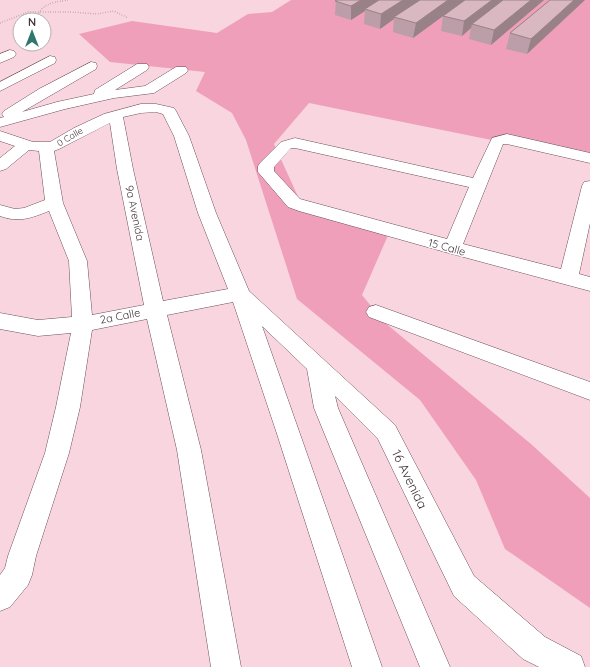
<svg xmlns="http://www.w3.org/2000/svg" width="590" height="667" font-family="Quicksand,sans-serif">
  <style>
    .green { fill: #ef9fba }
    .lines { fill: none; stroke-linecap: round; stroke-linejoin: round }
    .minor-casing { stroke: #6c4f59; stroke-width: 1 }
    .path { stroke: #a0888f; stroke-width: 1.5; stroke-dasharray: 0.5 2; stroke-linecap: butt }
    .minor { fill: #fff; fill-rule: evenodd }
    .wall { fill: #bb9ea7 }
    .shaded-wall { fill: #998188 }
    .building { fill: #dab8c2; stroke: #998188 }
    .labels { text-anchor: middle; stroke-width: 3; stroke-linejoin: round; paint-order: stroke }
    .far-street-label { font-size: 9px; fill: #43363a; stroke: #fff }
    .street-label { font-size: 11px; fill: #43363a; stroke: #fff }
    .near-street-label { font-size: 13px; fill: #43363a; stroke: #fff }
  </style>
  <rect width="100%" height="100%" fill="#f8d5df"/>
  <polygon class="green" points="291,0 590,0 590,160 309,103 274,144 305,212 389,233 362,295 384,322 531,444 590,498 590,608 505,549 476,480 420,400 297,299 246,140 232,113 196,91 205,72 110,62 79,34 132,21 217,33 248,14 272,12"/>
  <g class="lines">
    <g class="minor-casing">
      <g id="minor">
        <polygon points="10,50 14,51 16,54 14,57 0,63 0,54"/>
        <polygon points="50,56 55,57 56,60 55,63 0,91 0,82"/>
        <polygon points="91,62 96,63 97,66 96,69 22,112 57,102 94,94 95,90 137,64 147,64 149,67 147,70 115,90 145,86 176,67 186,67 188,70 186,73 154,93 114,98 65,109 0,127 0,118 4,117 2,114 4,111 39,89"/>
        <path d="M141 104H156L174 108 176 111 189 136 216 213 249 291 395 425 474 576 545 637 581 656 585 667H539L523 659 454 596 378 439 335 396 338 408 450 667H420L314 408 307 369 262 326 382 667H352L277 434 233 302 167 315 201 450 241 667H211L177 450 147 319 92 330 80 407 69 453 36 556 32 575 28 585 10 607 0 611V575L5 568 8 556 45 453 56 407 71 333 38 336 0 329V313L38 320 72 317 69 261 49 211C31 218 19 223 0 216V205L15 209 24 208 45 200 39 151 29 150 6 169 0 171V158L15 146 0 141V131L33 142H50L74 128 104 114ZM156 112 163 114 174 136 198 213 228 289 163 301 133 169 123 117 141 113ZM110 123 117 169 144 305 92 315 87 261 63 203 54 151 59 149Z"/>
        <path d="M507 134 590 153V163L507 144H503L463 244 561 269 582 186 584 182 590 181V223L579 274 590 277V291L445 252 299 211 288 207 258 172V166L260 163 281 142 295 138 473 178 492 138ZM291 148H295L469 187 447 239 300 199 274 171V167Z"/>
        <polygon points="376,305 590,382 590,400 369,317 366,312 369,307"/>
      </g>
    </g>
    <g class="path">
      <path d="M39 13C45 2 57 2 68 0"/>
      <polyline points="0,23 28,12 71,12 97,14 114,11 128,18"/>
    </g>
    <use href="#minor" class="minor"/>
  </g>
  <g class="wall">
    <polygon points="334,0 544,0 491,45 469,39 471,28 462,36 441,31 443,16 413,38 393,32 394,19 380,29 364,24 365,11 351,20 335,15 336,0"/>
    <polygon points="550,0 527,54 506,49 510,33"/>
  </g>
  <g class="shaded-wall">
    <polygon points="361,0 383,0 365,9 365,11 351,20 351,6"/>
    <polygon points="403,0 423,0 394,17 394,19 380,29 381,14"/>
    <polygon points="448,0 465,0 413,38 416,23"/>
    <polygon points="492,0 507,0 472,24 471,28 462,36 464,21"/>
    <polygon points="531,0 544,0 491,45 494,30"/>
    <polygon points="574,0 585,0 527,54 531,39"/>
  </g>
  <g class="building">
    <polygon points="337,0 361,0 351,6 335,1"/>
    <polygon points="379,0 403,0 381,14 365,9"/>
    <polygon points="420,0 448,0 416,23 394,17"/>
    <polygon points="465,0 492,0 464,21 443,16"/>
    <polygon points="503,0 531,0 494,30 472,24"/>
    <polygon points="550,0 574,0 531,39 510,33"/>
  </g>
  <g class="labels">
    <g class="far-street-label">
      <text transform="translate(70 137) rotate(-30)" y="3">0 Calle</text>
    </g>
    <g class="street-label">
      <text transform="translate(135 213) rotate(78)" y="4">9a Avenida</text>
      <text transform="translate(447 247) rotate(15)" y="4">15 Calle</text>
      <text transform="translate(120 316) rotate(-11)" y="4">2a Calle</text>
    </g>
    <g class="near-street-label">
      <text transform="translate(410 479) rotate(64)" y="5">16 Avenida</text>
    </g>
  </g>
  <g transform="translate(32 32)"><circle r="19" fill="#ffffff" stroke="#b4afb0"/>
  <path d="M0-3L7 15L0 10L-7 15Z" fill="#31766a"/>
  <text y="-6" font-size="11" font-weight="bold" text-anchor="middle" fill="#43363a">N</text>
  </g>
</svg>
